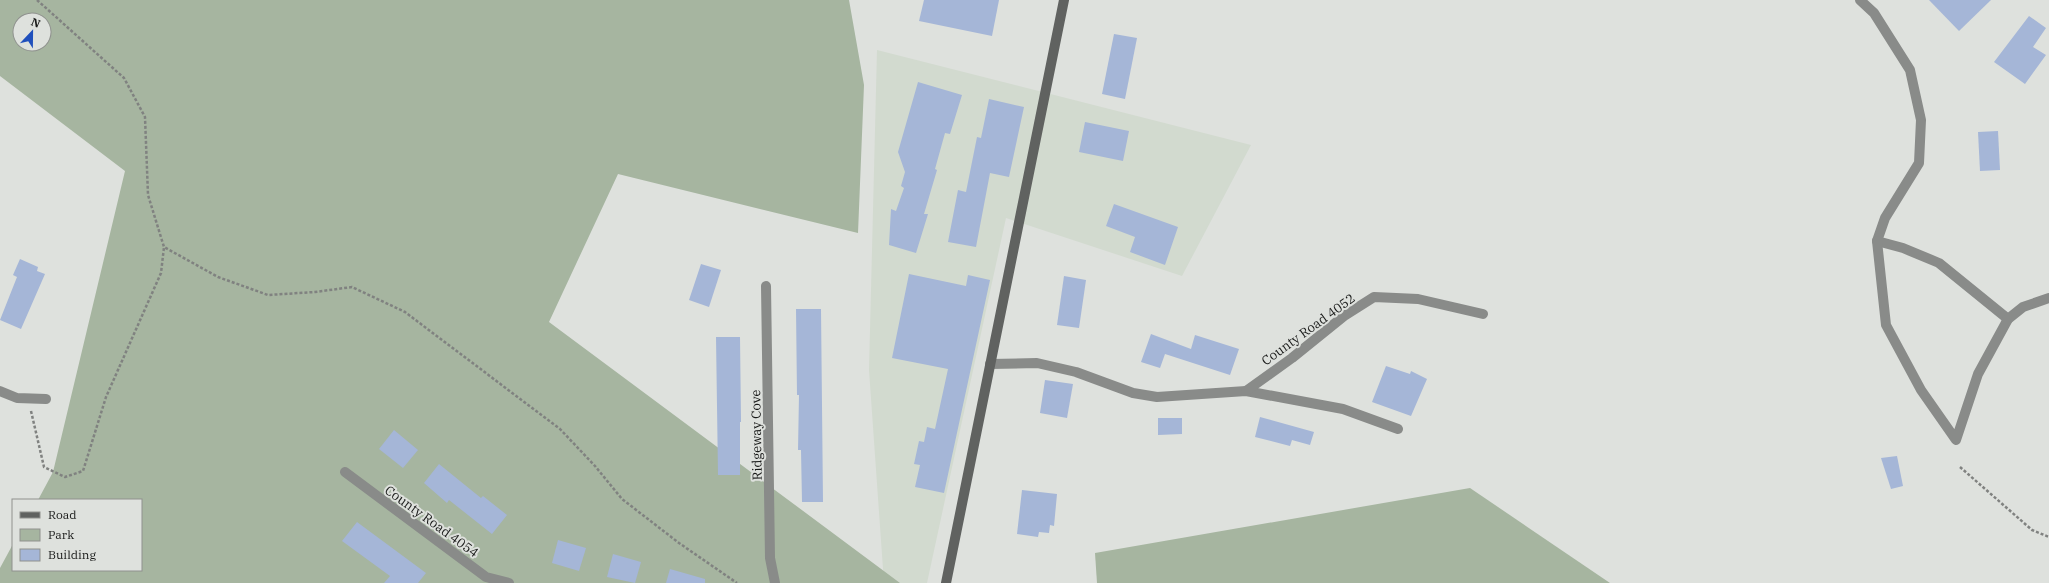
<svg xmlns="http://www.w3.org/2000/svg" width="2049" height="583" font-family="'IBM Plex Serif',serif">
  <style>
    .built { fill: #d2dacf }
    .green { fill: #a6b5a0; fill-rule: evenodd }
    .building { fill: #a5b6d7 }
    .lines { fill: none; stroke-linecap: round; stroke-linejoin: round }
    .path { stroke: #808280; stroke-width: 2.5; stroke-dasharray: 3 2; stroke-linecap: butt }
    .street { stroke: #898b89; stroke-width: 10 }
    .secondary { stroke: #606260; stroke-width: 10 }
    .labels { text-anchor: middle; stroke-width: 4; stroke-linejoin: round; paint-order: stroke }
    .street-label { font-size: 13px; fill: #181918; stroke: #dee1dd }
  </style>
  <rect width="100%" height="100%" fill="#dee1dd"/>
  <polygon class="built" points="877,50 1251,145 1182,276 1006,218 927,583 884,583 869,370"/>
  <g class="green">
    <path d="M0 0H849L864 85 858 233 618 174 549 322 900 583H0V568L13 544V570H141V500H38L53 472 125 171 0 76ZM20 20H44V44H20Z"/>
    <polygon points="1470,488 1610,583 1097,583 1095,553"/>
  </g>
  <g class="building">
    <polygon points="924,0 999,0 992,36 919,21"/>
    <polygon points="1929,0 1991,0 1959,31"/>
    <polygon points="2029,16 2046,28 2033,47 2046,55 2025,84 1994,62"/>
    <polygon points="1114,34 1137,38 1125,99 1102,94"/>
    <polygon points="918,82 962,95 950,134 945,133 935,169 937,170 924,214 928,214 916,253 889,245 891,209 896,211 904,188 901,186 905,172 898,152"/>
    <polygon points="989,99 1024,107 1009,177 990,173 976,247 948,242 958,190 966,192 977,137 981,138"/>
    <polygon points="1085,122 1129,131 1123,161 1079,152"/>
    <polygon points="1998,131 2000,170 1980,171 1978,132"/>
    <polygon points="1114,204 1178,227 1165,265 1130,252 1135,237 1106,226"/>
    <polygon points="20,259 38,267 37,271 45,274 21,329 0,320 17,277 13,275"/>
    <polygon points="701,264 721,270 709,307 689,300"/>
    <polygon points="909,274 966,286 968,275 990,280 944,493 915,487 920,465 914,464 919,441 924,442 927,427 935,429 948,369 892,358"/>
    <polygon points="1064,276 1086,280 1079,328 1057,325"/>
    <polygon points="796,309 821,309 823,502 802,502 801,450 798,450 799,395 797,395"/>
    <polygon points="1151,334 1191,349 1195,335 1239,349 1230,375 1165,354 1160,368 1141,362"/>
    <polygon points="716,337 740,337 741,422 740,422 740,475 718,475"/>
    <polygon points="1386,366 1410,374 1411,371 1427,379 1411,416 1372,402"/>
    <polygon points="1045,380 1073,384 1067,418 1040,413"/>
    <polygon points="1260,417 1314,432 1310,445 1292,440 1290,446 1255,437"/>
    <polygon points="1158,418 1182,418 1182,434 1158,435"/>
    <polygon points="394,430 418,450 403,468 379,449"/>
    <polygon points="1897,456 1903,486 1891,489 1881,458"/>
    <polygon points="439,464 481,498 483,496 507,515 492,534 449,500 447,503 424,483"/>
    <polygon points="1022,490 1057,494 1054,526 1050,525 1049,533 1039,532 1038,537 1017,534"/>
    <polygon points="357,522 426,573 418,583 384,583 390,576 342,541"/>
    <polygon points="558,540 586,548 579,571 552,563"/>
    <polygon points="613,554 641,562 635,583 607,577"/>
    <polygon points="670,569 705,579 705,583 666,583"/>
  </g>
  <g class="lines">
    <g class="path">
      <polyline points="37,0 124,78 145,117 148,195 164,247 218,277 268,295 315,292 352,287 405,312 560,429 595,466 622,499 679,543 737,583"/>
      <polyline points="31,411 44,467 65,477 83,471 106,397 161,273 164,247"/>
      <polyline points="1960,467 2032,530 2049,537"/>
    </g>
    <g class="street">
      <polyline points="1860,0 1874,13 1910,70 1921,120 1919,163 1885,218 1877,241 1903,248 1939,263 2008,319"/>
      <polyline points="1877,241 1886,325 1921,390 1956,440 1978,374 2008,319 2023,307 2049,298"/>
      <polyline points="766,286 770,558 775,583"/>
      <polyline points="990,364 1037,363 1076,372 1133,393 1157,397 1246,391 1343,409 1398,429"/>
      <polyline points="0,391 17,398 46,399"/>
      <polyline points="1246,391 1292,358 1344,316 1374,297 1418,299 1483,314"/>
      <polyline points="345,472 486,577 509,583"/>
    </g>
    <polyline class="secondary" points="946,583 1064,0"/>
  </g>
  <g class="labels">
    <g class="street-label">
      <text transform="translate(1308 329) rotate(-36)" y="5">County Road 4052</text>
      <text transform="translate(756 435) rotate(-91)" y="5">Ridgeway Cove</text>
      <text transform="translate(432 521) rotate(36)" y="5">County Road 4054</text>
    </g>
  </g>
  <rect x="12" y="499" width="130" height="72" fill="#dee1dd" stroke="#8f918e"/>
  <rect x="20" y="512" width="20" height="6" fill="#606260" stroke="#8f918e"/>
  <text x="48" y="519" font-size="12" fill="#181918">Road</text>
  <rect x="20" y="529" width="20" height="12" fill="#a6b5a0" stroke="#8f918e"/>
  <text x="48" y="539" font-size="12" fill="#181918">Park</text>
  <rect x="20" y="549" width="20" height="12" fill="#a5b6d7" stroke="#8f918e"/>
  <text x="48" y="559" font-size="12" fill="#181918">Building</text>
  <g transform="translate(32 32) rotate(22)"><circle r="19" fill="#dee1dd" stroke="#8f918e"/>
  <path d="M0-3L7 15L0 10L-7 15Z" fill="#1f4fbc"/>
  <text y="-6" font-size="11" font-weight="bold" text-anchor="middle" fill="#181918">N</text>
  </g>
</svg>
